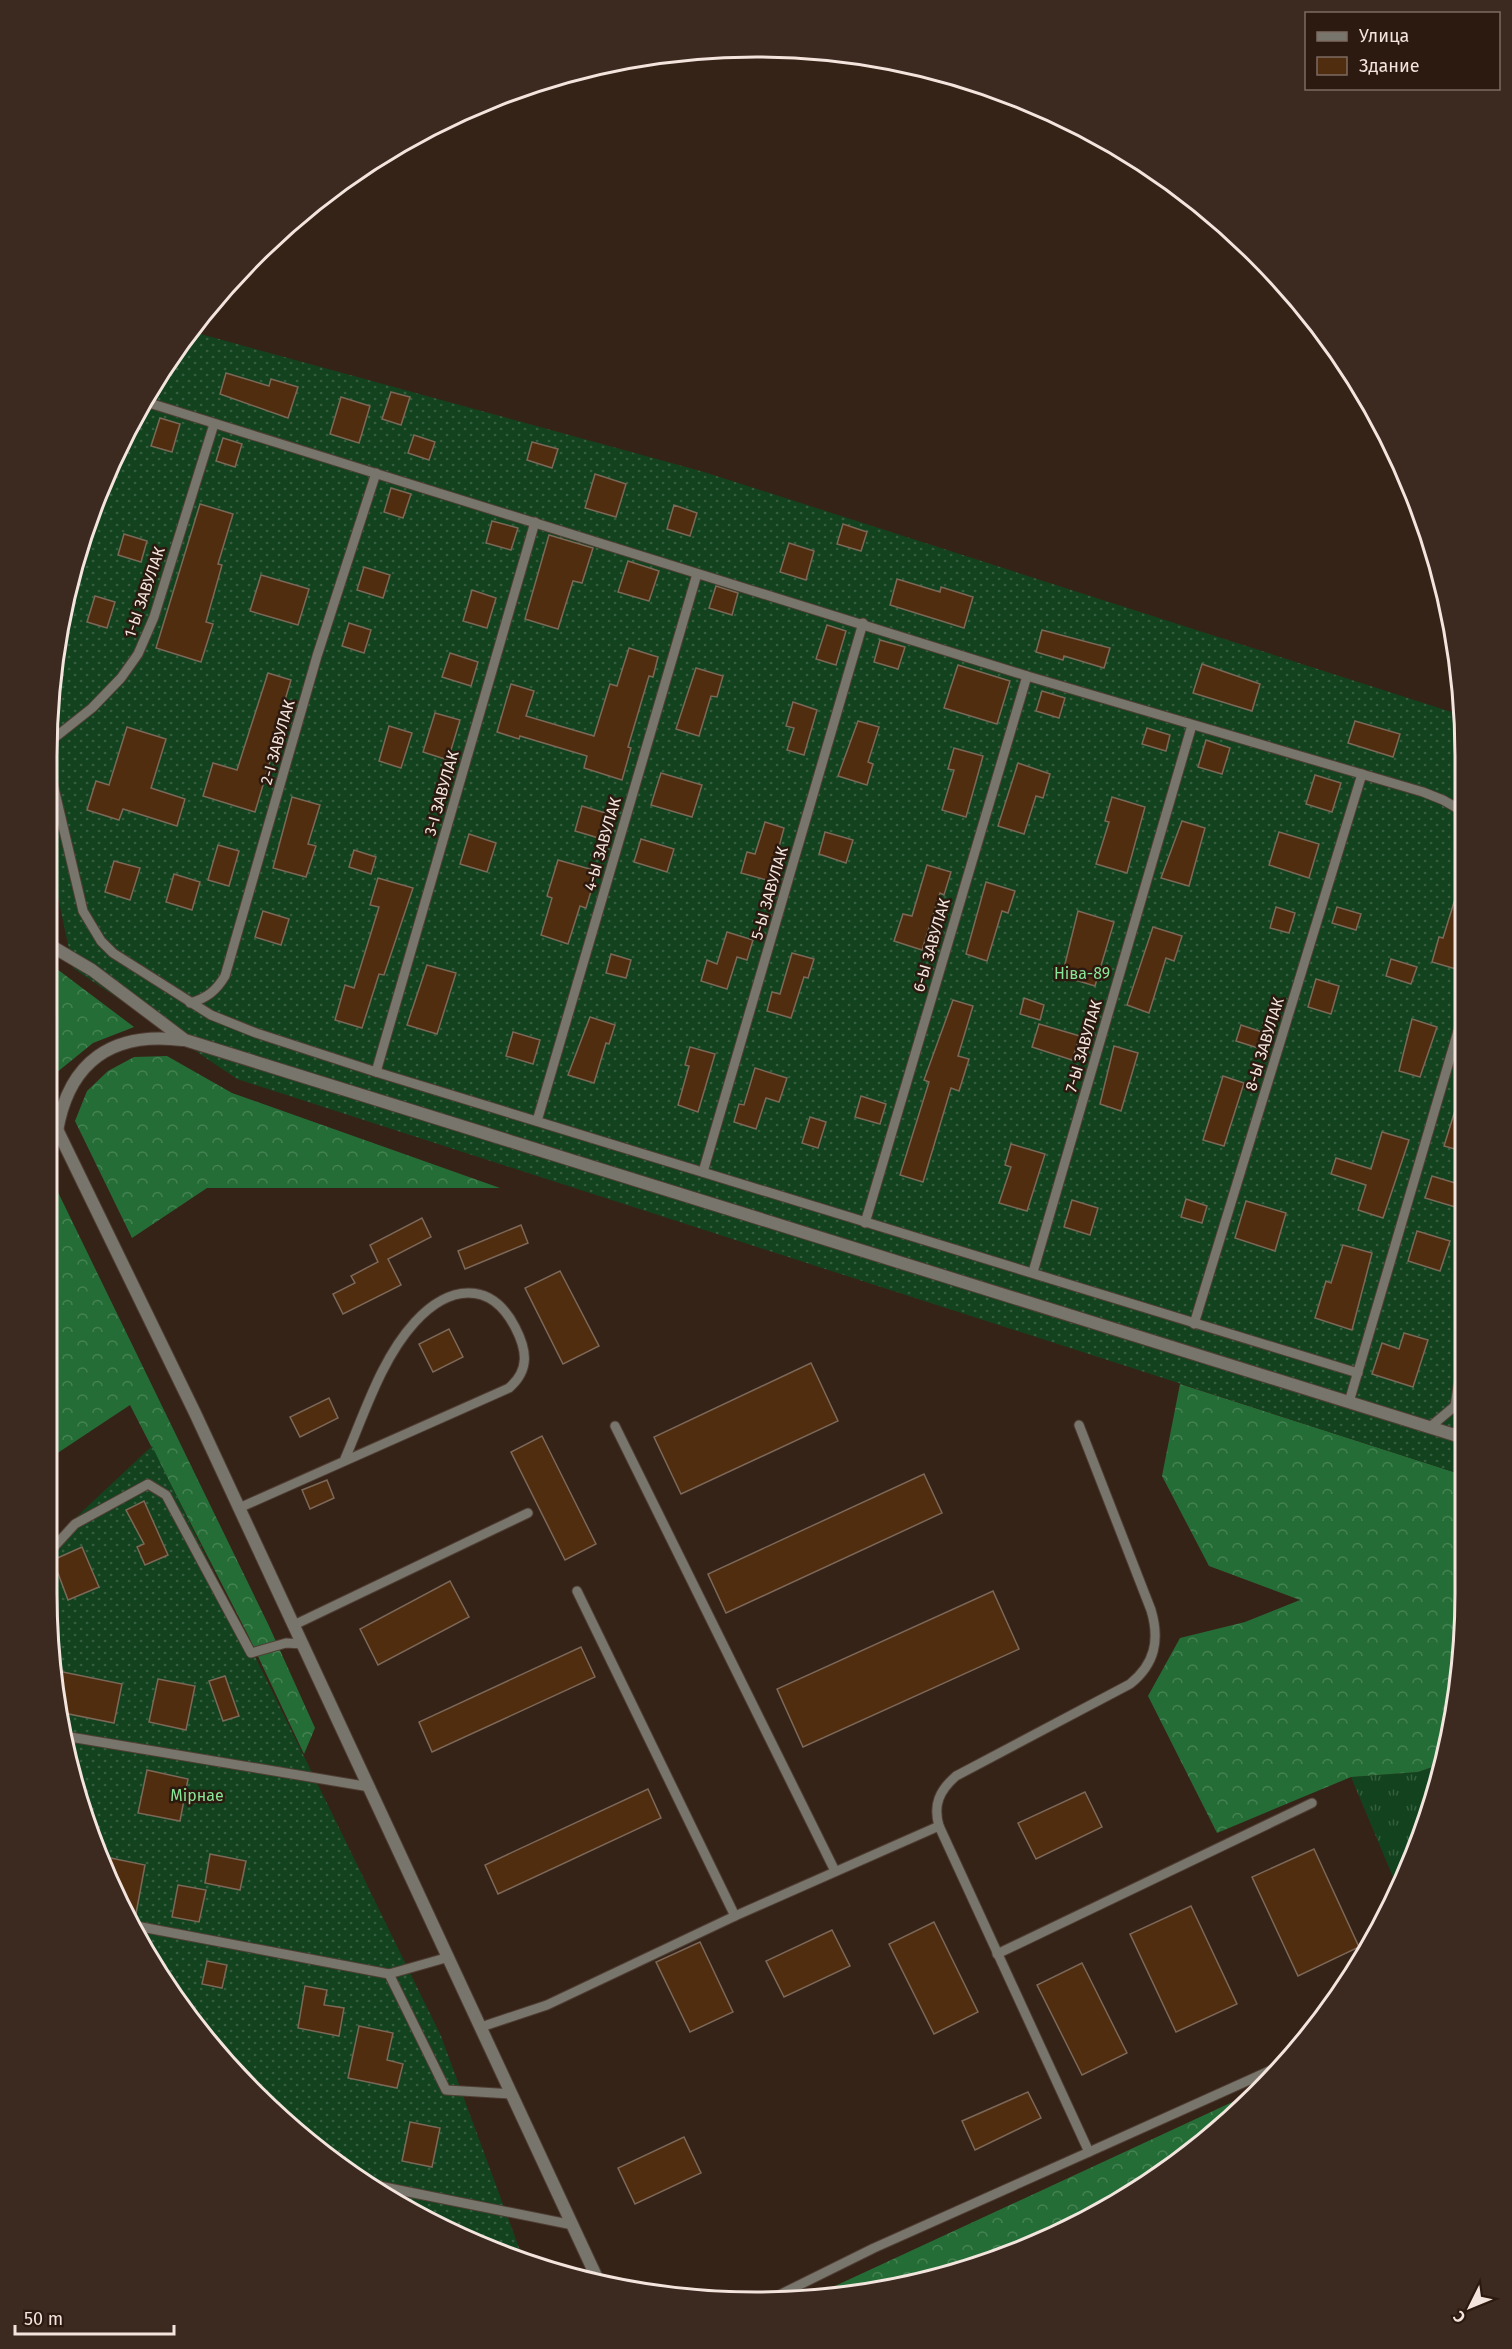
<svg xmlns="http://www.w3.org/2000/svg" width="1512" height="2349" font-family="'Fira Sans',sans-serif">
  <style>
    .grass { fill: url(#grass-tufts) }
    .forest { fill: url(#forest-crowns) }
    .garden { fill: url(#garden-dots) }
    .building { fill: #502d0e; stroke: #7c6859; stroke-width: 1.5 }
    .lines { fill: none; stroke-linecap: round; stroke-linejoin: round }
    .service-casing { stroke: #503e34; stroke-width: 11 }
    .minor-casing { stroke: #503e34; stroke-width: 14 }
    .tertiary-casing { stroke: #503e34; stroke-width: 14 }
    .service { stroke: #78766c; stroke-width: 9 }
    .minor { stroke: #78766c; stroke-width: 12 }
    .tertiary { stroke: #78766c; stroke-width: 12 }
    .labels { text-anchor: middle; stroke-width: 5; stroke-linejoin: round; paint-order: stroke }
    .street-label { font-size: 16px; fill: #f3e5de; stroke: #2c190f }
    .park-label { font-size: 16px; fill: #87e697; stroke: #2c190f }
    .rim { fill: none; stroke: #f3e5de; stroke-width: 3 }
  </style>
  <defs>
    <pattern id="grass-tufts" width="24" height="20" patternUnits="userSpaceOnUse" patternTransform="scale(1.5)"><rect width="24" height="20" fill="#12421e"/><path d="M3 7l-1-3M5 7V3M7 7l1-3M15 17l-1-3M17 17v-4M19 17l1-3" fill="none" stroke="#355d3e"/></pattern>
    <pattern id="forest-crowns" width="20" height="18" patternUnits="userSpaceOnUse" patternTransform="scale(1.5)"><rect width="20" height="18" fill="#256d36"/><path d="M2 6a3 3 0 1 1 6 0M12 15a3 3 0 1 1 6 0" fill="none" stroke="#458253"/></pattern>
    <pattern id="garden-dots" width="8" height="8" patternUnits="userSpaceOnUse" patternTransform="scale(1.5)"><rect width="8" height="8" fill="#12421e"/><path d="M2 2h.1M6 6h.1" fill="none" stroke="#355d3e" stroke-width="1.8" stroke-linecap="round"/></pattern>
  </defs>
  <rect width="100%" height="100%" fill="#362318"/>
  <polygon class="grass" points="1438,1765 1411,1865 1398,1889 1351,1777 1418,1772"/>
  <g class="forest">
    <polygon points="53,966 134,1027 93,1043 56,1073 53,1062"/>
    <polygon points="167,1056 232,1093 500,1188 207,1188 132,1238 75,1121 87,1091 108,1071 134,1057"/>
    <polygon points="53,1182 269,1626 315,1728 304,1754 248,1635 130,1405 53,1456"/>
    <polygon points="1180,1384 1460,1474 1459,1685 1438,1765 1418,1772 1351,1777 1217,1833 1148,1696 1180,1638 1245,1622 1300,1600 1209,1566 1162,1476"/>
    <polygon points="1254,2092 1150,2183 1003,2257 940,2278 848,2296 809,2298"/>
  </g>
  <g class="garden">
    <polygon points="193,332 704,472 1464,716 1460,1474 237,1079 73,968 53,874 53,663 84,528 120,443"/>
    <polygon points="152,1446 441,2036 525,2264 402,2208 324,2156 254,2094 166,1987 84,1821 53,1686 53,1539"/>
  </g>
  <g class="building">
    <polygon points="226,373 269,386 271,379 298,387 288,418 220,394"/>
    <polygon points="391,392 410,397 401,425 382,419"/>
    <polygon points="341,397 370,406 359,443 330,434"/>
    <polygon points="160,418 180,424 172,452 151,446"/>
    <polygon points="414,435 435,442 429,460 408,453"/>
    <polygon points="223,438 242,444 235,467 216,461"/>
    <polygon points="532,442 558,449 552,468 527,460"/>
    <polygon points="595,474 626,484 616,517 585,508"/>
    <polygon points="391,488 411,494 403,518 384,512"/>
    <polygon points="200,504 233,514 218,564 222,565 206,622 213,624 201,662 156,648"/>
    <polygon points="674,505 697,513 690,536 667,529"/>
    <polygon points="492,521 518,528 511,550 486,543"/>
    <polygon points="843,524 867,532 861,551 837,544"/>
    <polygon points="124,534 147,541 141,562 118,555"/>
    <polygon points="549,535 593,548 582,583 573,581 558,629 525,619"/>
    <polygon points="789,543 814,551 806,580 780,572"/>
    <polygon points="628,561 659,571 649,601 618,592"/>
    <polygon points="364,567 390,575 383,598 357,590"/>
    <polygon points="261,575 309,589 298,625 250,611"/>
    <polygon points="897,579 940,592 941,587 973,597 964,628 890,605"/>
    <polygon points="716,586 738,593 732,615 709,608"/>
    <polygon points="472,590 496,598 487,628 463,621"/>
    <polygon points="95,596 115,602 107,628 87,622"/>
    <polygon points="349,623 371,630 364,653 342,646"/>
    <polygon points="827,625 846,631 836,665 816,659"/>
    <polygon points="1042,630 1110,648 1104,668 1064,656 1063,660 1036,652"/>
    <polygon points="880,640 905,647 898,669 874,662"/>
    <polygon points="629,648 658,657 653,677 649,676 628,747 631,748 622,780 584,768 587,756 520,736 519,739 497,732 511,684 534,691 526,716 594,736 610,684 617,686"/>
    <polygon points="450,653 478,662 471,686 442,677"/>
    <polygon points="1202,664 1260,684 1252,711 1193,693"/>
    <polygon points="958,665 1010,681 997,724 944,708"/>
    <polygon points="696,668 723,676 717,697 711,696 699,736 676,729"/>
    <polygon points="268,673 291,680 279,720 282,721 255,812 203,796 213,763 237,770"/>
    <polygon points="1042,691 1065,698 1059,718 1036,711"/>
    <polygon points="793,702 817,710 804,755 787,750 794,728 786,726"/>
    <polygon points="435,713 460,720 448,760 423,752"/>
    <polygon points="858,721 879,727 868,762 873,764 867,785 838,776"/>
    <polygon points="1355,721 1400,734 1393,757 1348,743"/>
    <polygon points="389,726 412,733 401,768 379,761"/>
    <polygon points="127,727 166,739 151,788 185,799 177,826 123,809 119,820 87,810 96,781 109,785"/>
    <polygon points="1147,728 1170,735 1166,751 1142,744"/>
    <polygon points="1206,740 1230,748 1222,774 1198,767"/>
    <polygon points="954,748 983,756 966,817 942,810 954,770 948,769"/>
    <polygon points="1018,763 1050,774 1043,798 1036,796 1024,834 998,826"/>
    <polygon points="661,773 702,785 692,817 651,805"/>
    <polygon points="1315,775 1341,783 1332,812 1306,804"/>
    <polygon points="292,797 320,805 308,844 316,846 306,877 273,868"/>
    <polygon points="1112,797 1145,807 1127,873 1096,864 1109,822 1105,821"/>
    <polygon points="582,806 609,814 602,839 575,831"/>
    <polygon points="1182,821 1205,828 1189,886 1161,878"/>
    <polygon points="765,822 784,828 770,881 741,873 747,852 755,854"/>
    <polygon points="825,832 853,840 846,863 819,854"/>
    <polygon points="1279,832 1319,844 1309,878 1269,865"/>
    <polygon points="469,834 496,843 487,872 460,864"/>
    <polygon points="641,839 674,849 667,872 634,862"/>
    <polygon points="218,845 239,851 229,886 208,880"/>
    <polygon points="354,850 376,857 371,874 349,867"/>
    <polygon points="558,860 597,871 586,908 580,906 568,944 541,935 552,898 547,896"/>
    <polygon points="114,861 140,868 130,900 105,892"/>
    <polygon points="927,865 951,872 944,895 940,893 922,950 894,941 903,914 912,916"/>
    <polygon points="174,874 200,882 192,910 166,902"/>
    <polygon points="378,878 413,888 384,975 379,974 362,1028 335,1020 345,985 354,988 379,907 370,905"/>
    <polygon points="986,882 1015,891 1008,913 1002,911 987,961 966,954"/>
    <polygon points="1459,886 1463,886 1463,948 1456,969 1432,962 1439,937 1443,938"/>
    <polygon points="1276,907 1295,913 1289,933 1270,928"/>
    <polygon points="1337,907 1361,914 1356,930 1332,923"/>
    <polygon points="263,911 289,919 281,945 255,937"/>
    <polygon points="1078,911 1114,922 1095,986 1062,976"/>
    <polygon points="1153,927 1182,936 1174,961 1166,958 1149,1013 1127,1005"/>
    <polygon points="727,932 753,940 747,960 737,957 727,989 701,981 707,960 717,964"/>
    <polygon points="792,953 814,959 808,978 804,977 791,1018 767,1011 772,992 780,994"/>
    <polygon points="611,954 631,960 626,978 606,973"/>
    <polygon points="1391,959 1417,967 1411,984 1386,976"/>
    <polygon points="427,965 456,973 437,1034 407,1025"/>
    <polygon points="1316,979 1339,986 1331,1014 1308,1007"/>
    <polygon points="1024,998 1044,1005 1040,1020 1020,1014"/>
    <polygon points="953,1000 973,1006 958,1056 969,1059 959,1091 951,1088 923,1182 900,1175 929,1082 924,1080"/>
    <polygon points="590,1017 615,1025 609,1044 606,1043 594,1083 568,1075"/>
    <polygon points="1412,1019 1437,1027 1420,1077 1399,1071"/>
    <polygon points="1039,1024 1080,1036 1072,1060 1032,1047"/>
    <polygon points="1241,1025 1262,1032 1258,1048 1236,1041"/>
    <polygon points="513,1032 540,1040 533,1064 506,1056"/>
    <polygon points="1114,1046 1138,1053 1121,1111 1100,1104"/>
    <polygon points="690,1047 715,1054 698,1112 678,1105 689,1066 685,1065"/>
    <polygon points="755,1068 787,1078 779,1102 766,1098 756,1129 734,1122 739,1104 744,1105"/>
    <polygon points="1223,1076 1244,1083 1224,1146 1203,1140"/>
    <polygon points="861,1096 886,1104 880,1124 855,1117"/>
    <polygon points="1458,1101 1462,1101 1462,1151 1444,1146"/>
    <polygon points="810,1117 826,1122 818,1148 802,1143"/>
    <polygon points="1382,1132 1409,1140 1383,1218 1358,1210 1366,1185 1331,1174 1336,1158 1371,1169"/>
    <polygon points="1011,1144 1045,1154 1027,1211 999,1203 1011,1167 1005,1165"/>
    <polygon points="1432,1176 1462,1185 1462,1209 1425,1198"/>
    <polygon points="1186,1199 1207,1206 1202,1223 1181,1217"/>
    <polygon points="1072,1200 1098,1208 1090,1235 1064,1227"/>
    <polygon points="1246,1201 1286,1213 1275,1251 1235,1238"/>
    <polygon points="422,1218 431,1237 388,1259 401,1285 343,1314 333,1294 355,1283 351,1276 378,1262 370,1245"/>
    <polygon points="521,1225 528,1243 465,1269 458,1251"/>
    <polygon points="1417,1231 1450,1241 1440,1271 1408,1261"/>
    <polygon points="1343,1245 1372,1253 1352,1330 1315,1318 1326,1281 1331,1283"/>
    <polygon points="560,1271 599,1346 563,1364 525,1288"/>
    <polygon points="449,1329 463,1357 433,1372 419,1344"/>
    <polygon points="1404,1333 1428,1340 1413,1387 1372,1374 1382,1343 1399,1349"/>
    <polygon points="811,1363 838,1421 681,1494 654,1437"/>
    <polygon points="329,1398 338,1418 300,1437 290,1417"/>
    <polygon points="542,1436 596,1544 565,1560 511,1452"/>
    <polygon points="924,1474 942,1513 726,1613 708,1574"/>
    <polygon points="327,1480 334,1498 310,1509 302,1490"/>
    <polygon points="144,1501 168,1555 145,1565 137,1547 144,1544 126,1510"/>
    <polygon points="82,1547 99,1587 68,1600 53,1560"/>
    <polygon points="450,1581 469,1617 378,1665 360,1629"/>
    <polygon points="993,1591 1019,1649 803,1747 777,1689"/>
    <polygon points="581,1647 595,1677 432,1752 419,1722"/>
    <polygon points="53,1670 122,1684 114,1723 59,1712 53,1686"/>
    <polygon points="225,1676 239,1716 223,1721 209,1681"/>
    <polygon points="158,1679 195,1686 186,1730 149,1722"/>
    <polygon points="147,1770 188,1779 180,1821 138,1813"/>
    <polygon points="648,1789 661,1818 498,1894 485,1865"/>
    <polygon points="1085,1792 1102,1827 1036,1859 1018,1823"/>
    <polygon points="1314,1849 1359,1947 1298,1976 1252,1877"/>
    <polygon points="210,1854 246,1861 240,1890 205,1883"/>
    <polygon points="101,1856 145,1865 135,1919 133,1920"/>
    <polygon points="178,1885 206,1890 199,1922 172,1917"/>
    <polygon points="1191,1906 1237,2004 1176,2032 1130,1934"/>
    <polygon points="934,1922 978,2012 934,2034 889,1944"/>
    <polygon points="832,1930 850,1966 784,1997 766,1961"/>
    <polygon points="700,1942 733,2012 690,2032 656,1962"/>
    <polygon points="207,1961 227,1965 222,1988 202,1984"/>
    <polygon points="1082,1963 1127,2053 1082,2075 1037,1985"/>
    <polygon points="305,1986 327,1990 324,2005 344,2008 339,2036 298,2028"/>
    <polygon points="359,2026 393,2033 387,2060 403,2064 397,2088 348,2078"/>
    <polygon points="1028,2092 1041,2118 975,2150 962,2121"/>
    <polygon points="410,2122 440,2128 432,2167 402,2161"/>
    <polygon points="684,2137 701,2173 635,2204 618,2168"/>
  </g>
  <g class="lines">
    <g class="service-casing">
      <g id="service">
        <polyline points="146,402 1027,676 1423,792 1443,800 1464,812"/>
        <polyline points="53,739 92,708 121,678 138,654 154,617 214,424"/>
        <polyline points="53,784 83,911 101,941 113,953 211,1015 256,1033 376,1072 1358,1373"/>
        <path d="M190 1003C207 998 216 991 225 976L317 656 376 473"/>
        <polyline points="376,1072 535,522"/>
        <polyline points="537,1121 697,574"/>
        <polyline points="703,1172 863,623"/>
        <polyline points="865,1223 1027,676"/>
        <polyline points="1033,1272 1192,725"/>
        <polyline points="1194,1324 1362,774"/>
        <polyline points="1349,1402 1463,1014"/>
        <polyline points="1455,1406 1461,1367"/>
        <polyline points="615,1426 835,1871"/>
        <polyline points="1430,1427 1455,1406 1461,1404"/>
        <path d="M239 1508 509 1388C530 1370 527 1350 515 1327 490 1279 448 1286 415 1322 381 1359 364 1415 344 1461"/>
        <polyline points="53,1548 75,1524 148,1484 166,1495 251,1653 286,1643 303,1644"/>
        <polyline points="577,1591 735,1916"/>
        <polyline points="294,1625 528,1513"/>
        <polyline points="64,1736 370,1787"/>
        <path d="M939 1826C933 1805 939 1791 956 1776L1130 1684C1155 1664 1160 1640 1151 1610L1079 1425"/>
        <polyline points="136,1926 389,1974 449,1957"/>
        <polyline points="997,1954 1312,1803"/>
        <polyline points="389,1974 446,2090 512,2094"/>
        <polyline points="481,2027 547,2005 735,1916 939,1826 1089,2152 874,2248 771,2299"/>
        <polyline points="1089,2152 1287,2063"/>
        <polyline points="364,2183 573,2225"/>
      </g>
    </g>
    <g class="minor-casing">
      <g id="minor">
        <polyline points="53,947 92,970 185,1040 1461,1437"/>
        <path d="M57 1131C69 1061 113 1031 183 1040"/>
      </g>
    </g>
    <g class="tertiary-casing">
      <polyline id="tertiary" points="53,1121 195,1413 597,2278"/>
    </g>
    <use href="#service" class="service"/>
    <use href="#minor" class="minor"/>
    <use href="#tertiary" class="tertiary"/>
  </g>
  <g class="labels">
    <g class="street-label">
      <text transform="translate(144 592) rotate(-71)" y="6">1-Ы ЗАВУЛАК</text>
      <text transform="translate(277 742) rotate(-74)" y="6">2-І ЗАВУЛАК</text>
      <text transform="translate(441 793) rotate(-74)" y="6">3-І ЗАВУЛАК</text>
      <text transform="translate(602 844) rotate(-74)" y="6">4-Ы ЗАВУЛАК</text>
      <text transform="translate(769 893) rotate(-74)" y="6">5-Ы ЗАВУЛАК</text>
      <text transform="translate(931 945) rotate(-74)" y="6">6-Ы ЗАВУЛАК</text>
      <text transform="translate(1264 1044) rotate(-73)" y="6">8-Ы ЗАВУЛАК</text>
      <text transform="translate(1083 1046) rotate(-74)" y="6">7-Ы ЗАВУЛАК</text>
    </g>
    <g class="park-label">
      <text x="1082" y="979">Ніва-89</text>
      <text x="197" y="1801">Мірнае</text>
    </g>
  </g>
  <path d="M0 0H1512V2349H0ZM756 57H756A699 699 0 0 1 1455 756V1593A699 699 0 0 1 756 2292H756A699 699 0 0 1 57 1593V756A699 699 0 0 1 756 57Z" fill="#3c2920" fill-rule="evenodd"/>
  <path class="rim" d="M756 57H756A699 699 0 0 1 1455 756V1593A699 699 0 0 1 756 2292H756A699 699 0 0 1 57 1593V756A699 699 0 0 1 756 57Z"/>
  <rect x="1305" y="12" width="195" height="78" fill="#2c190f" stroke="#7c6b62" stroke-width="1.5"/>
  <rect x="1317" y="32" width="30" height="9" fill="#78766c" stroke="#7c6b62" stroke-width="1.5"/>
  <text x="1359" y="42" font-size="18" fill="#f3e5de">Улица</text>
  <rect x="1317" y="57" width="30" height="18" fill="#502d0e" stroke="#7c6b62" stroke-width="1.5"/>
  <text x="1359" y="72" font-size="18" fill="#f3e5de">Здание</text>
  <g transform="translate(1470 2307) rotate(227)" stroke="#2c190f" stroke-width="4.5" paint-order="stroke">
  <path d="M0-4.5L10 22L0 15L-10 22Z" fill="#f3e5de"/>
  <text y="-9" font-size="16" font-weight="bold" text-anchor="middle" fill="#f3e5de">С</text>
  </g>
  <path d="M15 2325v9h159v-9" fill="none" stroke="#f3e5de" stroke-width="3"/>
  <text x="24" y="2325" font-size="18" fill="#f3e5de" stroke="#2c190f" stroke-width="4.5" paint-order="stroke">50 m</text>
</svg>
